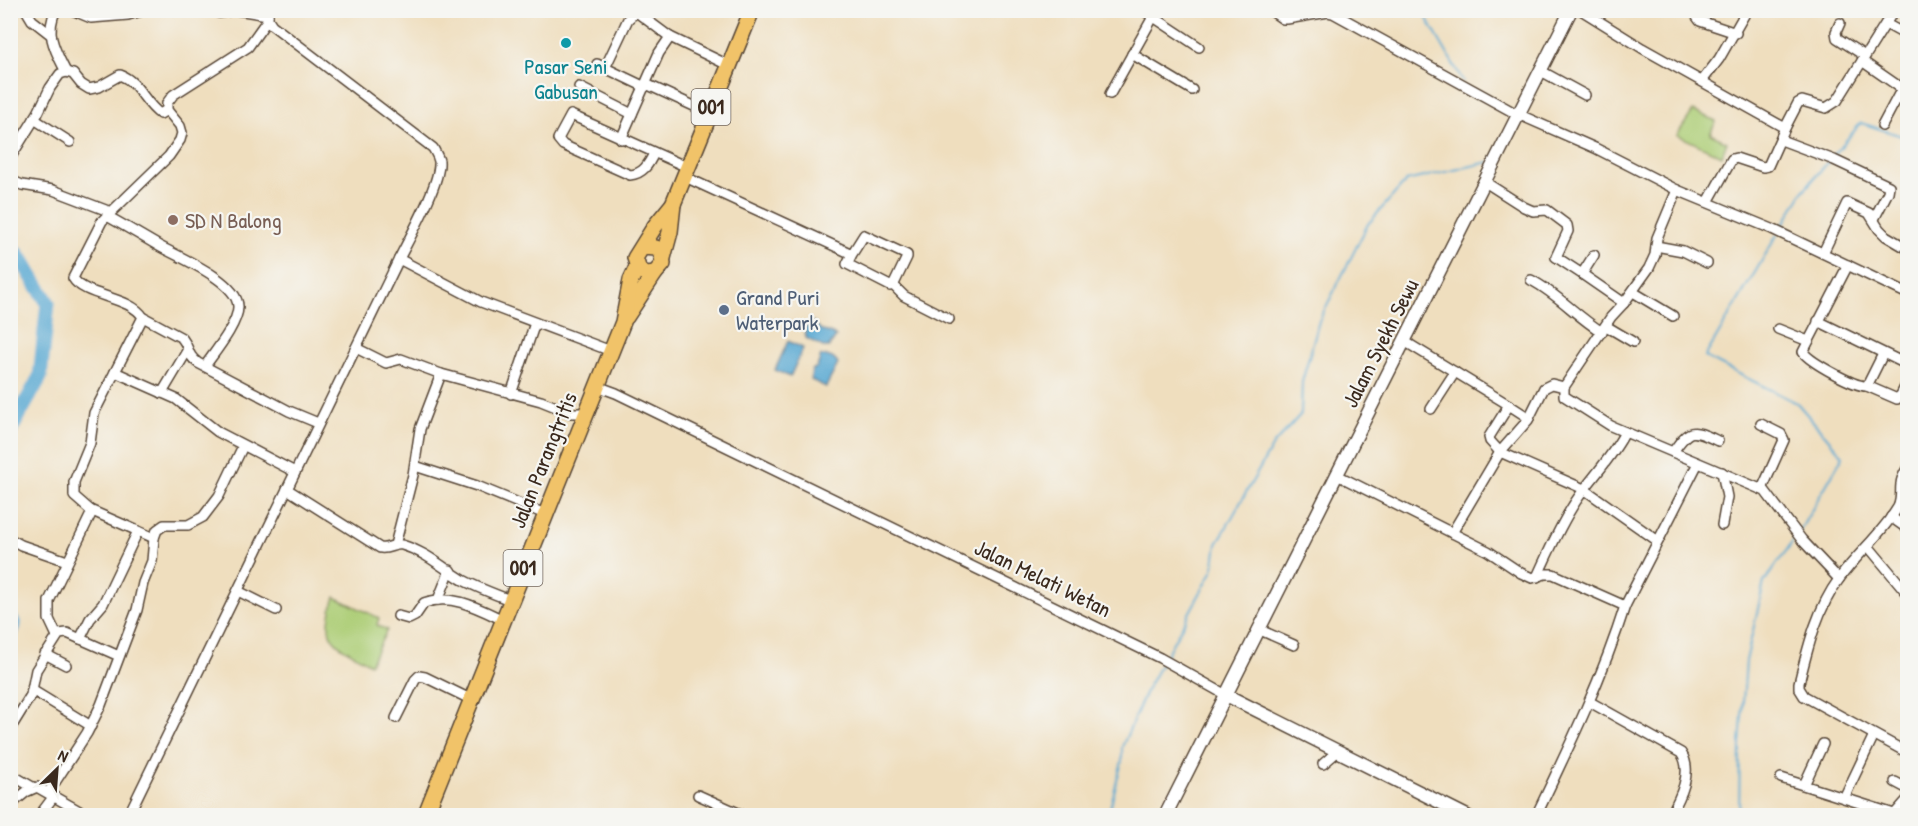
<svg xmlns="http://www.w3.org/2000/svg" width="1918" height="826" font-family="'Patrick Hand',sans-serif">
  <style>
    .green { fill: #adce77; stroke: #747c4a; stroke-width: 1.5 }
    .water { fill: #58a8d2; stroke: #4a6978; stroke-width: 1.5 }
    .lines { fill: none; stroke-linecap: round; stroke-linejoin: round }
    .stream { stroke: #58a8d2; stroke-width: 2 }
    .river { stroke: #58a8d2; stroke-width: 15 }
    .minor-casing { stroke: #564536; stroke-width: 12 }
    .tertiary-casing { stroke: #564536; stroke-width: 15 }
    .primary-casing { stroke: #564536; stroke-width: 18 }
    .minor { stroke: #fff; stroke-width: 9 }
    .tertiary { stroke: #fff; stroke-width: 12 }
    .primary { stroke: #f1c369; stroke-width: 15 }
    .culture-dot { fill: #0f9aa8; stroke: #f6f6f2; stroke-width: 2 }
    .education-dot { fill: #8d6e63; stroke: #f6f6f2; stroke-width: 2 }
    .service-dot { fill: #5c6f8a; stroke: #f6f6f2; stroke-width: 2 }
    .labels { text-anchor: middle; stroke-width: 4.5; stroke-linejoin: round; paint-order: stroke }
    .shield { fill: #f6f6f2; stroke: #73675e; stroke-width: 1.5 }
    .shield-label { font-size: 21px; font-weight: bold; fill: #3b2a1e }
    .culture-label { font-size: 22px; fill: #0d838f; stroke: #f6f6f2 }
    .education-label { font-size: 22px; fill: #785e54; stroke: #f6f6f2; text-anchor: start }
    .service-label { font-size: 22px; fill: #4e5e75; stroke: #f6f6f2; text-anchor: start }
    .street-label { font-size: 22px; fill: #3b2a1e; stroke: #f6f6f2 }
  </style>
  <rect width="100%" height="100%" fill="#f6f6f2"/>
  <filter id="ink" filterUnits="userSpaceOnUse"><feTurbulence type="fractalNoise" baseFrequency=".0167" numOctaves="2"/><feDisplacementMap in="SourceGraphic" scale="12" xChannelSelector="R" yChannelSelector="G"/><feConvolveMatrix kernelMatrix="1 2 1 2 8 2 1 2 1" color-interpolation-filters="sRGB"/></filter>
  <filter id="wash" filterUnits="userSpaceOnUse"><feTurbulence type="fractalNoise" baseFrequency=".008" numOctaves="4" result="noise"/><feDisplacementMap in="SourceGraphic" scale="24" xChannelSelector="R" yChannelSelector="G"/><feGaussianBlur stdDeviation="1.35" result="paint"/><feColorMatrix in="noise" values="0 0 0 0 0 0 0 0 0 0 0 0 0 0 0 0 0 1.4 0 .05"/><feComposite in="paint" operator="in"/></filter>
  <g filter="url(#wash)">
    <rect width="100%" height="100%" fill="#efdebe"/>
    <g class="green">
      <polygon points="1693,111 1716,121 1710,134 1727,142 1722,156 1677,135"/>
      <path d="M335 597 379 618 377 625 387 630 370 664C335 642 319 643 335 597Z"/>
    </g>
    <g class="water">
      <path d="M810 322H814C824 336 828 329 836 337L829 347H823L806 338 805 329Z"/>
      <polygon points="788,341 803,348 790,377 775,370"/>
      <path d="M821 356C829 356 834 357 838 364L826 387 811 380 812 370 817 367Z"/>
    </g>
    <g class="lines">
      <g class="stream">
        <polyline points="1422,10 1463,81"/>
        <polyline points="1832,157 1861,123 1908,138"/>
        <polyline points="1780,230 1804,190 1829,161"/>
        <polyline points="1777,235 1705,357 1797,403 1843,456 1799,532"/>
        <polyline points="1165,657 1213,570 1217,544 1273,445 1301,414 1302,382 1319,321 1368,224 1406,181 1489,162"/>
        <polyline points="1108,816 1122,761 1122,747 1146,691 1162,662"/>
        <polyline points="1739,816 1740,744 1746,661 1764,582 1796,537"/>
      </g>
      <g class="river">
        <polyline points="10,249 18,254 48,303 40,377 10,431"/>
        <polyline points="10,619 14,624 10,635"/>
      </g>
    </g>
  </g>
  <g filter="url(#ink)">
    <g class="lines">
      <g class="minor-casing">
        <g id="minor">
          <polyline points="26,10 32,20 50,34"/>
          <path d="M56 10C44 33 56 52 66 72"/>
          <polyline points="72,10 91,18 128,15 145,10"/>
          <polyline points="211,10 219,13 234,10"/>
          <polyline points="237,10 268,15"/>
          <polyline points="1143,10 1199,47"/>
          <polyline points="1270,10 1283,19 1287,19 1328,12 1333,13 1513,112 1595,148 1677,190 1772,229 1908,294"/>
          <polyline points="1581,10 1642,48 1785,128 1768,166 1763,167 1736,158 1732,159 1708,202"/>
          <polyline points="1699,10 1697,17 1700,21 1736,33"/>
          <polyline points="1840,23 1836,32 1837,38 1865,56"/>
          <polyline points="1886,24 1908,36"/>
          <polyline points="1132,54 1192,90"/>
          <polyline points="1862,61 1901,88"/>
          <polyline points="597,64 645,87"/>
          <polyline points="605,68 628,19 635,13 639,14 670,37 728,65"/>
          <polyline points="1541,71 1585,95"/>
          <polyline points="1702,81 1719,59 1747,10"/>
          <polyline points="646,84 709,113"/>
          <polyline points="579,87 632,114"/>
          <polyline points="1110,94 1153,17"/>
          <polyline points="34,119 70,142"/>
          <polyline points="1882,126 1908,77"/>
          <polyline points="1785,128 1798,103 1802,101 1826,108 1837,101 1894,10"/>
          <polyline points="621,139 659,53 670,37"/>
          <polyline points="1781,140 1834,160 1889,186 1888,192 1874,219"/>
          <path d="M654 153C649 164 643 174 630 175L563 145 558 139 571 115 687 167"/>
          <path d="M10 158 38 113 50 88 60 74 66 72 73 74 81 84 89 89 99 87 120 75C139 82 144 103 160 114L167 110"/>
          <polyline points="683,176 852,254 847,264 890,286 894,284 907,257 907,255 864,235 852,254"/>
          <polyline points="10,180 22,185 53,190 111,212"/>
          <polyline points="1485,182 1524,207 1533,211 1547,210 1567,225 1568,231 1556,257 1582,274"/>
          <polyline points="1677,190 1657,238 1655,255 1649,268 1624,303 1611,317 1564,387 1564,396 1611,426 1765,491 1802,540 1839,579"/>
          <path d="M107 216C125 226 142 236 159 246 179 257 237 281 238 306 239 323 214 353 205 366"/>
          <polyline points="1656,246 1683,251 1707,263"/>
          <polyline points="1823,253 1847,203 1869,213 1879,229 1886,236 1908,249"/>
          <polyline points="1594,255 1582,274 1624,303"/>
          <polyline points="399,259 481,302 611,351"/>
          <path d="M1848 265 1803 352C1810 362 1855 387 1867 386"/>
          <path d="M1531 280C1558 294 1576 316 1602 332"/>
          <polyline points="893,285 904,296 949,319"/>
          <polyline points="1633,292 1673,316"/>
          <path d="M143 317 182 338C190 348 186 354 198 363L289 411 318 423"/>
          <polyline points="1818,321 1908,365"/>
          <polyline points="1606,326 1633,342"/>
          <polyline points="1778,329 1808,341"/>
          <polyline points="1404,341 1509,405"/>
          <polyline points="356,348 386,363 401,359 441,374 541,401 571,413 586,413"/>
          <polyline points="1883,354 1867,386 1897,399 1901,395 1908,381"/>
          <polyline points="115,372 176,399 218,432 295,472"/>
          <polyline points="597,386 616,393 1160,658 1226,695"/>
          <polyline points="162,393 187,351"/>
          <polyline points="511,394 535,323"/>
          <polyline points="1431,409 1455,372"/>
          <polyline points="1529,418 1509,405 1489,437 1490,441 1500,452 1584,489 1658,541"/>
          <polyline points="1761,424 1781,434 1784,440 1762,489"/>
          <path d="M1673 452C1690 427 1692 429 1718 441"/>
          <polyline points="415,466 477,486 545,514"/>
          <path d="M1908 467C1905 472 1901 478 1901 484 1900 492 1902 499 1898 507 1882 534 1857 554 1839 579 1817 609 1808 647 1799 683V688L1804 696 1908 753"/>
          <path d="M1337 475 1488 551 1521 573 1532 578 1545 574H1553L1625 606C1602 679 1569 747 1536 816"/>
          <path d="M287 489 380 548C388 550 394 543 402 545 426 552 443 568 463 580 478 588 494 594 510 600"/>
          <polyline points="90,510 154,538"/>
          <polyline points="1891,517 1908,529"/>
          <polyline points="1722,525 1727,497 1722,472"/>
          <polyline points="1452,533 1500,452 1528,420 1544,388 1552,384 1564,387"/>
          <polyline points="10,539 21,545 67,561"/>
          <polyline points="395,545 413,475 420,429 441,374"/>
          <polyline points="1868,546 1908,594"/>
          <path d="M1537 577C1549 551 1560 525 1576 501 1591 478 1612 458 1625 432"/>
          <polyline points="238,591 276,610"/>
          <polyline points="438,600 450,570"/>
          <polyline points="1625,606 1698,463"/>
          <path d="M398 616 409 619 415 616 424 603C451 593 478 608 503 620"/>
          <polyline points="1258,629 1294,645"/>
          <path d="M57 636 49 619V601L91 514 90 510 74 496V482L90 443 94 413 143 317C130 296 84 297 73 278L102 221 169 156 180 140 182 133 180 126 167 110V103L173 95 248 47 268 19"/>
          <polyline points="80,639 90,619 103,604 138,531"/>
          <polyline points="45,654 66,665"/>
          <polyline points="32,690 91,726"/>
          <path d="M1590 702 1681 753C1694 771 1680 798 1670 816"/>
          <polyline points="396,718 415,680 419,676 425,677 470,699"/>
          <polyline points="10,729 31,695 36,670 59,634 67,633 119,656"/>
          <polyline points="1323,764 1338,751"/>
          <polyline points="10,774 34,788"/>
          <polyline points="1781,778 1894,814"/>
          <polyline points="1895,782 1908,789"/>
          <polyline points="1804,785 1823,744"/>
          <polyline points="48,793 87,733 101,705 137,610 143,583 152,561 154,538 157,530 164,525 188,525 203,517 219,496 243,446"/>
          <polyline points="698,795 745,816"/>
          <polyline points="1844,798 1874,735"/>
          <polyline points="10,805 26,792 37,787 88,816"/>
          <polyline points="39,816 54,796"/>
          <path d="M128 816 399 259C410 237 441 182 439 161 438 156 435 152 433 148L272 25 268 19V10"/>
          <polyline points="1893,816 1908,799"/>
        </g>
      </g>
      <g class="tertiary-casing">
        <g id="tertiary">
          <polyline points="1226,695 1467,816"/>
          <polyline points="1165,816 1571,10"/>
        </g>
      </g>
      <g class="primary-casing">
        <g id="primary">
          <polyline points="643,247 656,248 662,254 663,264 655,273 647,274 639,270 635,258 655,226 673,204 752,10"/>
          <polyline points="663,258 670,232 673,204"/>
          <polyline points="626,317 655,273"/>
          <polyline points="425,816 623,322 631,280 637,267"/>
        </g>
      </g>
      <use href="#minor" class="minor"/>
      <use href="#tertiary" class="tertiary"/>
      <use href="#primary" class="primary"/>
    </g>
  </g>
  <circle class="culture-dot" cx="566" cy="43" r="6"/>
  <circle class="education-dot" cx="173" cy="220" r="6"/>
  <circle class="service-dot" cx="724" cy="310" r="6"/>
  <g class="labels">
    <g class="shield">
      <rect x="691.5" y="89" width="39" height="36" rx="4.5"/>
      <rect x="503.5" y="550" width="39" height="36" rx="4.5"/>
    </g>
    <g class="shield-label">
      <text x="711" y="114">001</text>
      <text x="523" y="575">001</text>
    </g>
    <g class="culture-label">
      <text x="566" y="74">Pasar Seni<tspan x="566" dy="25">Gabusan</tspan></text>
    </g>
    <g class="education-label">
      <text x="185" y="228">SD N Balong</text>
    </g>
    <g class="service-label">
      <text x="736" y="305">Grand Puri<tspan x="736" dy="25">Waterpark</tspan></text>
    </g>
    <g class="street-label">
      <text transform="translate(1380 343) rotate(-63)" y="8">Jalam Syekh Sewu</text>
      <text transform="translate(543 460) rotate(-68)" y="8">Jalan Parangtritis</text>
      <text transform="translate(1043 578) rotate(26)" y="8">Jalan Melati Wetan</text>
    </g>
  </g>
  <rect width="1918" height="826" fill="none" stroke="#f6f6f2" stroke-width="36"/>
  <g transform="translate(57 769) rotate(25)" stroke="#f6f6f2" stroke-width="4.5" paint-order="stroke">
  <path d="M0-4.5L10 22L0 15L-10 22Z" fill="#3b2a1e"/>
  <text y="-9" font-size="16" font-weight="bold" text-anchor="middle" fill="#3b2a1e">N</text>
  </g>
</svg>
